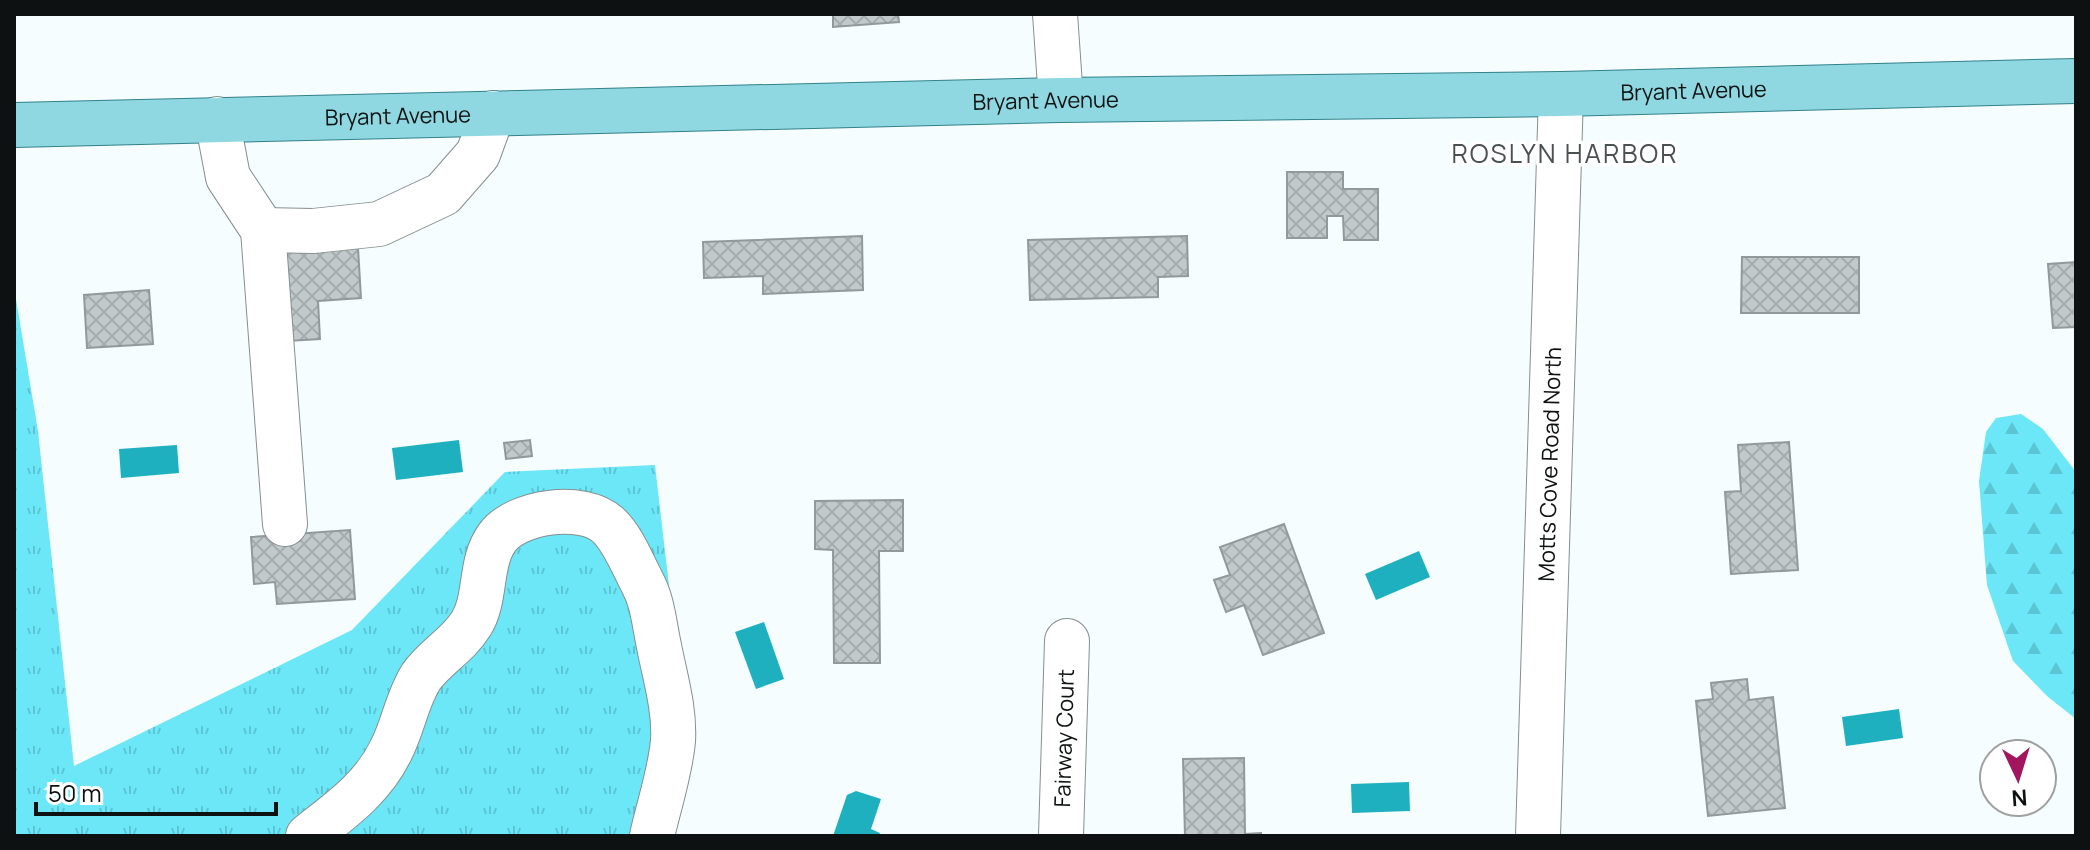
<svg xmlns="http://www.w3.org/2000/svg" width="2090" height="850" font-family="Manrope,sans-serif">
  <style>
    .grass { fill: url(#grass-tufts) }
    .forest { fill: url(#forest-firs) }
    .water { fill: #1fb0c0 }
    .building { fill: url(#building-cross-hatch); stroke: #92999a; stroke-width: 2 }
    .lines { fill: none; stroke-linecap: round; stroke-linejoin: round }
    .minor-casing { stroke: #878e8f; stroke-width: 46 }
    .major-casing { stroke: #32818b; stroke-width: 46 }
    .minor { stroke: #fff; stroke-width: 44 }
    .major { stroke: #8fd8e1; stroke-width: 44 }
    .labels { text-anchor: middle; stroke-width: 7; stroke-linejoin: round; paint-order: stroke }
    .street-label { font-size: 22px; fill: #0e1111; stroke: #fff }
    .quarter-label { font-size: 26px; letter-spacing: 2px; fill: #4a5152; stroke: #fff }
  </style>
  <defs>
    <pattern id="grass-tufts" width="24" height="20" patternUnits="userSpaceOnUse" patternTransform="scale(2)"><rect width="24" height="20" fill="#6be7f8"/><path d="M3 7l-1-3M5 7V3M7 7l1-3M15 17l-1-3M17 17v-4M19 17l1-3" fill="none" stroke="#5cc5d4"/></pattern>
    <pattern id="forest-firs" width="22" height="20" patternUnits="userSpaceOnUse" patternTransform="scale(2)"><rect width="22" height="20" fill="#6be7f8"/><path d="M5 1l3.5 6h-7zM16 11l3.5 6h-7z" fill="#5cc5d4"/></pattern>
    <pattern id="building-cross-hatch" width="8" height="8" patternUnits="userSpaceOnUse" patternTransform="scale(2)"><rect width="8" height="8" fill="#c1c9ca"/><path d="M0 0l8 8M0 8l8-8" fill="none" stroke="#a5acac"/></pattern>
  </defs>
  <rect width="100%" height="100%" fill="#f5fdfe"/>
  <polygon class="grass" points="14,287 38,431 74,766 352,630 505,472 655,465 687,741 662,836 14,836"/>
  <polygon class="forest" points="2021,414 2043,429 2076,472 2076,719 2047,696 2013,661 1987,585 1979,481 1986,432 1996,418"/>
  <g class="water">
    <polygon points="459,440 463,472 396,480 392,448"/>
    <polygon points="177,445 179,473 121,478 119,449"/>
    <polygon points="1419,551 1430,577 1376,600 1365,574"/>
    <polygon points="764,622 784,679 756,689 735,632"/>
    <polygon points="1899,709 1903,738 1846,746 1842,717"/>
    <polygon points="1409,782 1410,811 1352,813 1351,784"/>
    <polygon points="856,791 881,799 871,829 880,833 879,836 833,836 847,795"/>
  </g>
  <g class="building">
    <polygon points="833,14 898,14 899,22 833,27"/>
    <polygon points="1287,172 1343,172 1343,189 1378,189 1378,240 1344,240 1343,216 1327,216 1327,238 1287,238"/>
    <polygon points="862,236 863,290 763,294 763,276 704,278 703,242"/>
    <polygon points="1187,236 1188,276 1158,277 1158,297 1030,300 1028,240"/>
    <polygon points="358,248 361,298 318,301 320,339 288,341 283,252"/>
    <polygon points="1742,257 1859,257 1859,313 1741,313"/>
    <polygon points="2076,262 2076,327 2053,328 2048,264"/>
    <polygon points="149,290 153,344 87,348 84,295"/>
    <polygon points="530,440 532,456 506,459 504,443"/>
    <polygon points="1789,442 1798,570 1731,574 1725,492 1741,491 1738,445"/>
    <polygon points="903,500 903,551 879,551 880,663 834,663 833,550 815,549 815,501"/>
    <polygon points="1284,524 1324,633 1263,655 1244,605 1226,612 1214,580 1230,575 1220,547"/>
    <polygon points="350,530 355,599 277,604 275,582 254,584 251,537"/>
    <polygon points="1747,679 1749,700 1773,697 1785,808 1708,816 1696,701 1713,699 1711,683"/>
    <polygon points="1244,758 1245,834 1261,833 1261,836 1185,836 1183,759"/>
  </g>
  <g class="lines">
    <g class="minor-casing">
      <g id="minor">
        <polyline points="1055,14 1061,100"/>
        <polyline points="217,119 228,177 263,230 285,524"/>
        <polyline points="263,230 313,231 379,224 443,194 478,154 493,113"/>
        <path d="M308 836C340 811 373 788 391 750 403 727 407 699 421 677 435 657 458 645 471 624 487 599 479 563 497 538 516 511 583 502 608 525 623 539 632 563 642 582 653 602 654 623 659 646 665 677 675 709 673 741 670 773 659 805 652 836"/>
        <path id="s1" d="M1061 836 1067 641"/>
        <path id="s2" d="M1538 836 1561 94"/>
      </g>
    </g>
    <g class="major-casing">
      <g id="major">
        <path id="s3" d="M14 125 1061 100 1561 94 2076 81"/>
      </g>
    </g>
    <use href="#minor" class="minor"/>
    <use href="#major" class="major"/>
  </g>
  <g class="labels">
    <g class="street-label">
      <text dy="8" stroke="none"><textPath href="#s3" startOffset="1680">Bryant Avenue</textPath></text>
      <text dy="8" stroke="none"><textPath href="#s3" startOffset="1032">Bryant Avenue</textPath></text>
      <text dy="8" stroke="none"><textPath href="#s3" startOffset="384">Bryant Avenue</textPath></text>
      <text dy="8" stroke="none"><textPath href="#s2" startOffset="372">Motts Cove Road North</textPath></text>
      <text dy="8" stroke="none"><textPath href="#s1" startOffset="98">Fairway Court</textPath></text>
    </g>
    <g class="quarter-label">
      <text x="1565" y="163">ROSLYN HARBOR</text>
    </g>
  </g>
  <rect width="2090" height="850" fill="none" stroke="#0e1111" stroke-width="32"/>
  <g transform="translate(2018 778) rotate(176)"><circle r="38" fill="#ffffff" stroke="#9fa0a0" stroke-width="2"/>
  <path d="M0-6L14 30L0 20L-14 30Z" fill="#a2165d"/>
  <text y="-12" font-size="22" font-weight="bold" text-anchor="middle" fill="#0e1111">N</text>
  </g>
  <path d="M36 802v12h240v-12" fill="none" stroke="#0e1111" stroke-width="4"/>
  <text x="48" y="802" font-size="24" fill="#0e1111" stroke="#ffffff" stroke-width="6" paint-order="stroke">50 m</text>
</svg>
